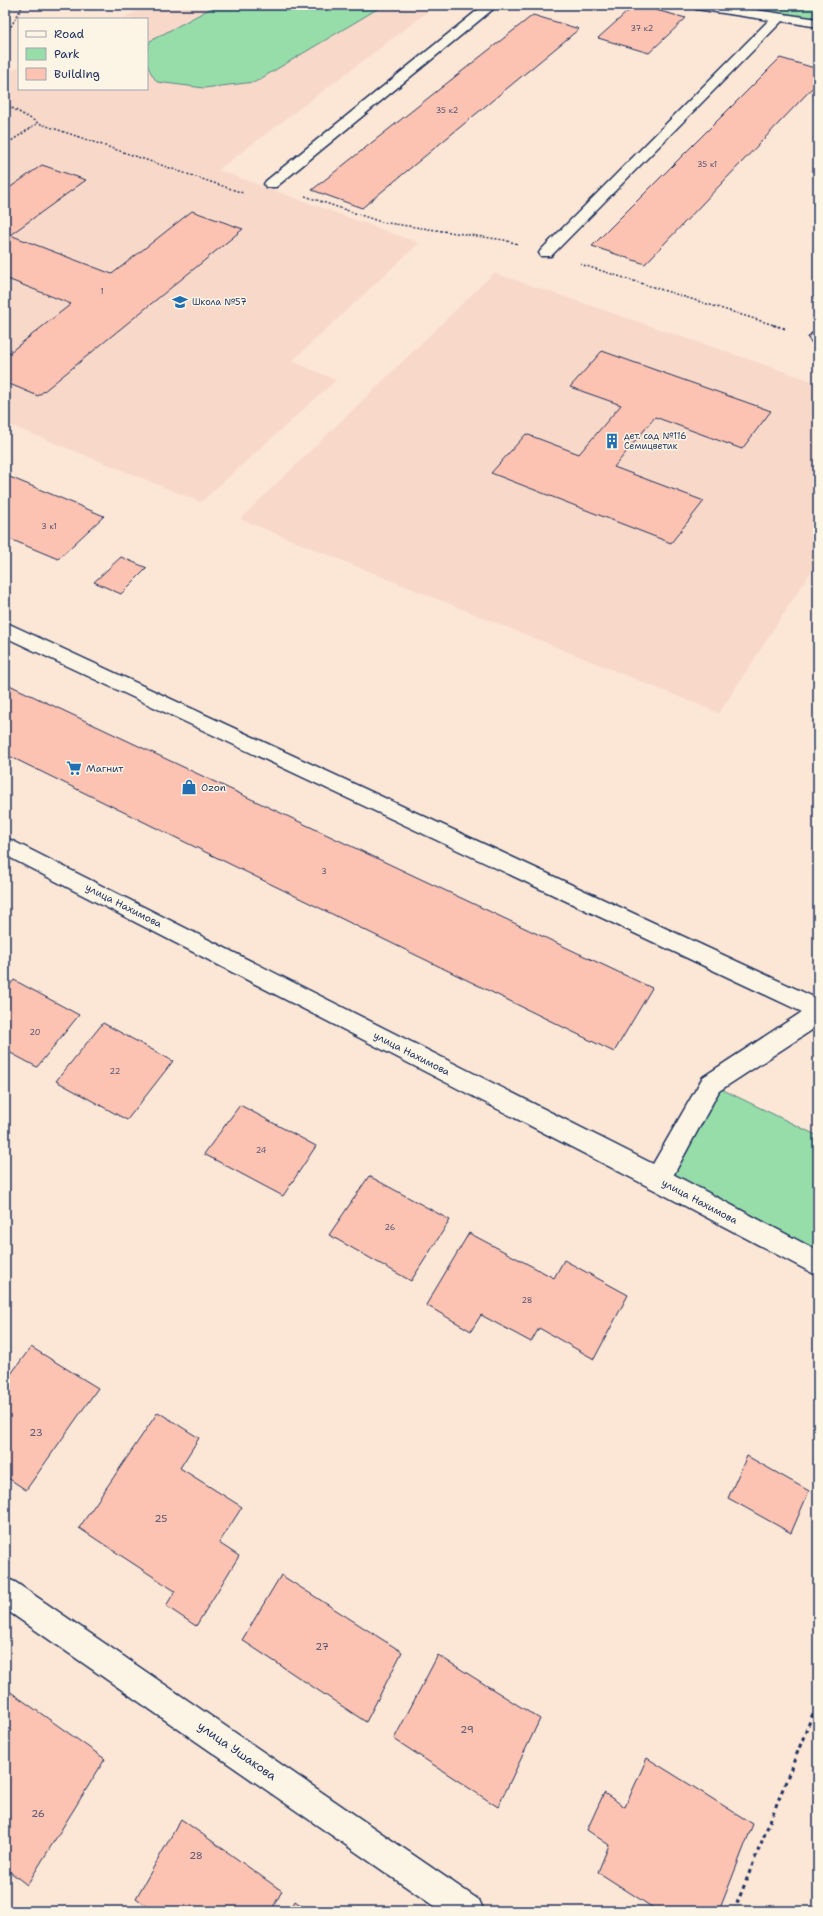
<svg xmlns="http://www.w3.org/2000/svg" width="823" height="1916" font-family="'Shantell Sans',sans-serif">
  <style>
    .built { fill: #f8d9c9 }
    .green { fill: #97ddaa; stroke: #598684 }
    .building { fill: #fcc3b2; stroke: #1b2f5e }
    .lines { fill: none; stroke-linecap: round; stroke-linejoin: round }
    .service-casing { stroke: #1b2f5e; stroke-width: 3 }
    .minor-casing { stroke: #1b2f5e; stroke-width: 3 }
    .path-far2 { stroke: #1b2f5e; stroke-width: 1.5; stroke-dasharray: 2 2; stroke-linecap: butt }
    .path-far1 { stroke: #1b2f5e; stroke-width: 2; stroke-dasharray: 2.5 2.5; stroke-linecap: butt }
    .path { stroke: #1b2f5e; stroke-width: 3; stroke-dasharray: 4 4; stroke-linecap: butt }
    .service { fill: #fcf5e5; fill-rule: evenodd }
    .minor { fill: #fcf5e5; fill-rule: evenodd }
    .labels { text-anchor: middle; stroke-width: 3; stroke-linejoin: round; paint-order: stroke }
    .number-label { font-size: 8px; fill: #535473 }
    .far-poi-label { font-size: 9px; fill: #1b2f5e; stroke: #fcf5e5; text-anchor: start }
    .poi-label { font-size: 10px; fill: #1b2f5e; stroke: #fcf5e5; text-anchor: start }
    .street-label { font-size: 10px; fill: #1b2f5e; stroke: #fcf5e5 }
    .near-number-label { font-size: 10px; fill: #535473 }
    .near-street-label { font-size: 12px; fill: #1b2f5e; stroke: #fcf5e5 }
  </style>
  <rect width="100%" height="100%" fill="#fce6d6"/>
  <filter id="ink" filterUnits="userSpaceOnUse"><feTurbulence type="fractalNoise" baseFrequency=".025" numOctaves="2"/><feDisplacementMap in="SourceGraphic" scale="8" xChannelSelector="R" yChannelSelector="G"/><feConvolveMatrix kernelMatrix="1 2 1 2 8 2 1 2 1" color-interpolation-filters="sRGB"/></filter>
  <g filter="url(#ink)">
    <g class="built">
      <polygon points="150,5 437,5 218,170 419,243 292,361 336,380 201,502 5,423 5,73 19,67 19,89 147,89 147,19 121,19"/>
      <polygon points="494,273 818,383 818,561 719,713 240,519"/>
    </g>
    <g class="green">
      <path d="M217 5H384L255 82 204 88 157 82C147 68 143 58 150 41Z"/>
      <polygon points="721,5 818,5 818,20"/>
      <polygon points="711,1084 818,1136 818,1264 658,1179"/>
    </g>
    <g class="building">
      <polygon points="635,5 637,5 686,18 649,53 598,38"/>
      <polygon points="533,15 579,29 362,208 312,190"/>
      <polygon points="780,58 818,69 818,82 645,264 592,246"/>
      <polygon points="42,165 86,180 10,235 112,274 192,211 243,229 38,396 5,382 5,356 71,304 5,278 5,191"/>
      <polygon points="602,351 771,411 742,449 655,417 614,467 704,501 671,543 491,473 526,434 579,454 621,405 570,387"/>
      <polygon points="5,475 104,516 58,559 5,537"/>
      <polygon points="121,557 147,568 121,594 94,582"/>
      <polygon points="5,683 652,988 614,1052 5,754"/>
      <polygon points="14,980 79,1015 37,1067 5,1050 5,991"/>
      <polygon points="103,1023 173,1061 127,1120 56,1081"/>
      <polygon points="240,1105 316,1146 283,1196 204,1154"/>
      <polygon points="369,1176 450,1220 411,1281 329,1235"/>
      <polygon points="469,1233 554,1278 564,1260 628,1295 594,1359 539,1328 531,1342 481,1315 471,1331 426,1305"/>
      <polygon points="31,1347 98,1388 26,1490 5,1476 5,1382"/>
      <polygon points="158,1412 199,1438 180,1468 242,1507 219,1543 239,1556 196,1626 166,1606 175,1591 79,1528"/>
      <polygon points="747,1456 809,1491 791,1533 728,1498"/>
      <polygon points="281,1575 402,1652 366,1722 242,1640"/>
      <polygon points="438,1655 540,1719 498,1807 394,1739"/>
      <polygon points="5,1688 105,1759 27,1885 5,1868"/>
      <polygon points="647,1758 753,1824 719,1911 658,1911 598,1872 609,1845 587,1830 604,1793 625,1807"/>
      <polygon points="181,1819 282,1891 271,1911 153,1911 136,1898"/>
      <polygon points="295,1901 309,1911 290,1911"/>
    </g>
    <g class="lines">
      <g class="service-casing">
        <g id="service">
          <polygon points="484,5 498,5 276,187 266,187 264,184 266,181"/>
          <polygon points="690,5 721,5 818,19 818,27 782,21 551,256 541,256 539,253 541,250 769,20 696,9"/>
          <polygon points="818,332 818,342 811,341 809,338 812,334"/>
          <polygon points="5,622 818,999 818,1026 719,1091 667,1187 658,1190 649,1187 646,1179 649,1171 703,1077 802,1012 5,637"/>
        </g>
      </g>
      <g class="minor-casing">
        <g id="minor">
          <polygon points="5,837 667,1171 818,1251 818,1276 649,1187 5,855"/>
          <polygon points="5,1578 15,1582 479,1900 484,1911 441,1911 5,1609"/>
        </g>
      </g>
      <g class="path-far2">
        <polyline points="5,37 23,5"/>
        <polyline points="5,104 38,123 243,193"/>
        <polyline points="5,145 38,123"/>
        <polyline points="305,196 381,222 504,240 518,244"/>
        <polyline points="580,264 777,326"/>
      </g>
      <polyline class="path-far1" points="773,325 787,329"/>
      <polyline class="path" points="734,1911 818,1701"/>
      <use href="#service" class="service"/>
      <use href="#minor" class="minor"/>
    </g>
  </g>
  <defs>
    <g id="school-bare" transform="scale(1.2)"><path d="M0-5L7-2L0 1L-7-2ZM-4 1L0 2.5L4 1V4Q0 6-4 4Z" fill="#1f6fb2" stroke="#fcf5e5" stroke-width="2.5" paint-order="stroke"/></g>
    <g id="building-bare" transform="scale(1.2)"><path d="M-4-6H4V6H1V3H-1V6H-4ZM-2.5-4.3h1.7v1.8h-1.7ZM.8-4.3h1.7v1.8H.8ZM-2.5-1h1.7V.8h-1.7ZM.8-1h1.7V.8H.8Z" fill="#1f6fb2" stroke="#fcf5e5" stroke-width="2.5" paint-order="stroke"/></g>
    <g id="supermarket-bare" transform="scale(1.2)"><path d="M-6-5.5h2.5l.6 2H6L4.5 2H-2.5L-4.4-4H-6ZM-1.5 3.2a1.3 1.3 0 1 0 .1 0ZM3 3.2a1.3 1.3 0 1 0 .1 0Z" fill="#1f6fb2" stroke="#fcf5e5" stroke-width="2.5" paint-order="stroke"/></g>
    <g id="shop-bare" transform="scale(1.2)"><path d="M-5-2.5h2.3a2.7 3.5 0 0 1 5.4 0H5L5.5 6h-11ZM-1.5-2.5h3a1.5 2.3 0 0 0-3 0Z" fill="#1f6fb2" stroke="#fcf5e5" stroke-width="2.5" paint-order="stroke"/></g>
  </defs>
  <g fill-rule="evenodd">
    <use href="#school-bare" x="180" y="302"/>
    <use href="#building-bare" x="612" y="441"/>
    <use href="#supermarket-bare" x="74" y="768"/>
    <use href="#shop-bare" x="189" y="787"/>
  </g>
  <g class="labels">
    <g class="number-label">
      <text x="642" y="31">37 к2</text>
      <text x="447" y="113">35 к2</text>
      <text x="707" y="167">35 к1</text>
      <text x="102" y="294">1</text>
      <text x="49" y="529">3 к1</text>
      <text x="324" y="874">3</text>
      <text x="35" y="1035">20</text>
      <text x="115" y="1074">22</text>
      <text x="261" y="1153">24</text>
      <text x="390" y="1230">26</text>
      <text x="527" y="1303">28</text>
    </g>
    <g class="far-poi-label">
      <text x="192" y="305">Школа №57</text>
      <text x="624" y="439">дет. сад №116<tspan x="624" dy="10">Семицветик</tspan></text>
    </g>
    <g class="poi-label">
      <text x="86" y="772">Магнит</text>
      <text x="201" y="791">Ozon</text>
    </g>
    <g class="street-label">
      <text transform="translate(124 905) rotate(27)" y="4">улица Нахимова</text>
      <text transform="translate(412 1053) rotate(27)" y="4">улица Нахимова</text>
      <text transform="translate(700 1201) rotate(28)" y="4">улица Нахимова</text>
    </g>
    <g class="near-number-label">
      <text x="36" y="1436">23</text>
      <text x="161" y="1522">25</text>
      <text x="322" y="1650">27</text>
      <text x="467" y="1733">29</text>
      <text x="38" y="1817">26</text>
      <text x="196" y="1859">28</text>
    </g>
    <g class="near-street-label">
      <text transform="translate(237 1751) rotate(35)" y="4">улица Ушакова</text>
    </g>
  </g>
  <rect width="823" height="1916" fill="none" stroke="#fcf5e5" stroke-width="20"/>
  <rect x="10" y="10" width="803" height="1896" fill="none" stroke="#1b2f5e" stroke-width="1.5" filter="url(#ink)"/>
  <rect x="18" y="18" width="130" height="72" fill="#fcf5e5" stroke="#a2a6af"/>
  <rect x="26" y="31" width="20" height="6" fill="#fcf5e5" stroke="#a2a6af"/>
  <text x="54" y="38" font-size="12" fill="#1b2f5e">Road</text>
  <rect x="26" y="48" width="20" height="12" fill="#97ddaa" stroke="#a2a6af"/>
  <text x="54" y="58" font-size="12" fill="#1b2f5e">Park</text>
  <rect x="26" y="68" width="20" height="12" fill="#fcc3b2" stroke="#a2a6af"/>
  <text x="54" y="78" font-size="12" fill="#1b2f5e">Building</text>
</svg>
